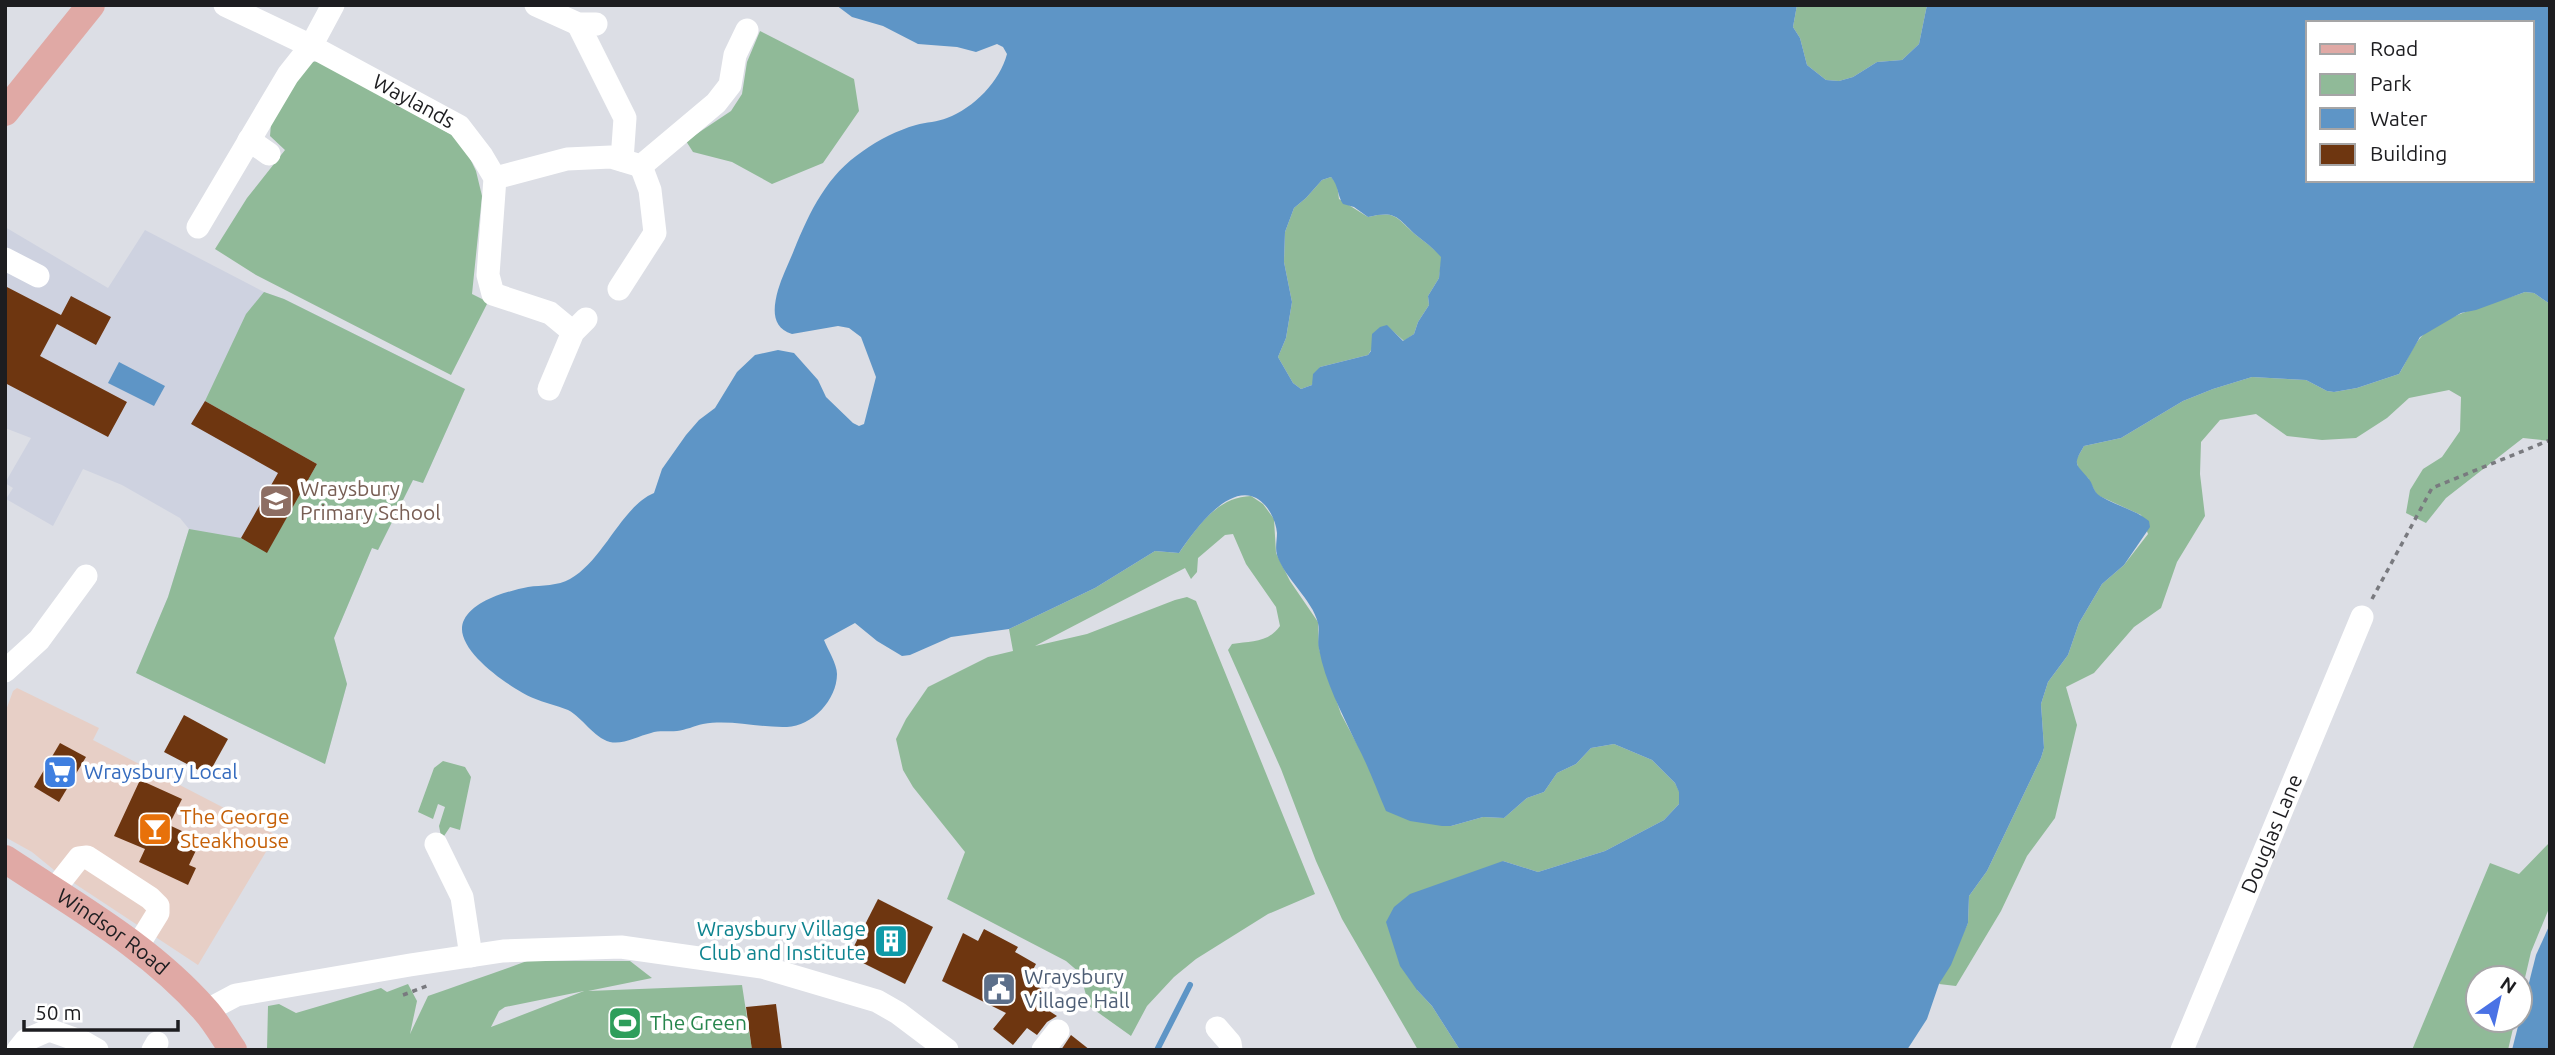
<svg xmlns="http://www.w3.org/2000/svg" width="2555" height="1055" font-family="Ubuntu,sans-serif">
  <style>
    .commercial { fill: #e7cfc6 }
    .built { fill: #ced2e0 }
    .green { fill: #90ba98; fill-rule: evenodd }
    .water { fill: #5e95c6; fill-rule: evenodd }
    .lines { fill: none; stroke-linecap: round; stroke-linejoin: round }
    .stream { stroke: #5e95c6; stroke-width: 6 }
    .building { fill: #6e3610 }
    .path { stroke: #797a7f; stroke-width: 3.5; stroke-dasharray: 5 5; stroke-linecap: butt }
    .minor { stroke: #fff; stroke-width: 23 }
    .major { stroke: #e0a9a5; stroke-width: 28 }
    .labels { text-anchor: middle; stroke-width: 7; stroke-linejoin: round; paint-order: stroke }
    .street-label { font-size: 21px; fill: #1d1d20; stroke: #fff }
    .education-label { font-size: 21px; fill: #785e54; stroke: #fff; text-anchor: start }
    .shop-label { font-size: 21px; fill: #366cbe; stroke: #fff; text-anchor: start }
    .food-label { font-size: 21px; fill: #c56008; stroke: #fff; text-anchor: start }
    .culture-label { font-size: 21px; fill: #0d838f; stroke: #fff; text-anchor: end }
    .service-label { font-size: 21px; fill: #4e5e75; stroke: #fff; text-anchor: start }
    .leisure-label { font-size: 21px; fill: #27864d; stroke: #fff; text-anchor: start }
  </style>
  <rect width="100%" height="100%" fill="#dcdee5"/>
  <polygon class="commercial" points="17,688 99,728 93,740 276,835 198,965 54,870 32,852 5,837 5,713 13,691"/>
  <polygon class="built" points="5,227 108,288 145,230 264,292 284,299 465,389 423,483 413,480 378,550 372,548 334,638 347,684 325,764 136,673 168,597 189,529 180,518 122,485 83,469 53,526 6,499 13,488 5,483 31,438 5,428"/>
  <g class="green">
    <polygon points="1797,5 1927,5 1919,44 1902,60 1877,62 1853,77 1839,81 1826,80 1807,65 1800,38 1793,27"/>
    <polygon points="760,31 854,79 859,111 823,163 772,184 732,162 693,152 686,141 731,111 742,94 747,62"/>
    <polygon points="318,61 452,135 466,150 476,171 482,196 472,294 488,302 451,375 256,275 215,249 247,198 285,150 270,136 271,124 308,63"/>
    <path d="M1331 177 1337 184 1339 199 1368 217C1397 210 1396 218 1416 235 1425 242 1433 248 1442 257L1439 278 1428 296 1429 305 1418 322 1414 334 1404 341 1387 326 1368 355 1320 367 1312 385 1301 389 1293 383 1278 357 1286 338 1292 302 1284 262 1285 232 1294 208 1306 198 1322 180Z"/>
    <polygon points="264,292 284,299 465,389 423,483 413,480 378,550 372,548 334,638 347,684 325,764 136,673 168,597 189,529 241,538 267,552 317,464 205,401 246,314"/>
    <path d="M2525 292 2534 293 2550 304V441L2523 438 2446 498 2426 523 2406 513 2410 490 2423 469 2442 457 2460 431 2461 397 2449 390 2409 398 2387 418 2356 438 2322 440 2287 436 2256 414 2220 420 2201 442 2200 474 2205 516 2177 562 2161 608 2134 627 2094 673 2066 687 2077 725 2055 818 2027 856 2001 911 1956 986 1939 984 1968 923 1969 896 1987 871 2041 758 2044 748 2041 704 2048 682 2068 655 2079 623 2102 584 2124 565 2148 534 2141 515 2097 495 2088 478 2080 473 2076 460 2084 446 2121 438 2183 401 2213 389 2252 377 2306 380 2327 391 2334 392 2357 388 2399 374C2406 363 2412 347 2421 337 2439 316 2498 302 2525 292Z"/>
    <path d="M1251 496 1263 504 1274 519 1276 553 1290 581 1318 622 1319 649 1341 714 1357 744 1451 826 1483 817 1504 818 1527 798 1544 792 1557 773 1576 764 1591 748 1614 744 1652 760 1675 783 1679 791V804L1664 820 1605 851 1538 872 1503 861 1417 990 1432 1006 1460 1050H1418L1342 919 1316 861 1281 769 1228 650 1232 644C1251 641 1268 643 1280 626L1276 607 1246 564 1233 534 1225 535 1198 558 1197 572 1191 579 1185 568 1035 646 1087 634 1175 600 1187 597 1196 601 1315 894 1268 914 1196 959 1174 977 1147 1006 1131 1036 1089 1006 1080 973 1066 961 947 899 965 852 913 787 903 770 896 739 906 719 928 687 988 657 1013 651 1009 629 1095 588 1155 551 1179 553C1197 527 1217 497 1251 496Z"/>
    <polygon points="443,761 465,767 471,777 460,830 450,827 444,836 441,836 439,826 445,807 438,804 433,819 418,812 434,768"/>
    <polygon points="2550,842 2550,906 2531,952 2520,999 2520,978 2478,978 2478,1020 2515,1020 2508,1050 2412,1050 2490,863 2519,874"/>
    <path d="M527 961H630L652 978 588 991 742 985 752 1050H267L268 1006 279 1004 296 1013 381 988 387 992 408 984 417 1001 410 1034 428 996C462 984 493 974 527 961ZM584 991 491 1027 499 1011 505 1007Z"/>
  </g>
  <g class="water">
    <path d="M836 5H1797L1793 27 1800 38 1807 65 1826 80 1839 81 1853 77 1877 62 1902 60 1919 44 1927 5H2550V304L2534 293 2525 292 2476 310 2461 313 2420 337 2399 374 2357 388 2334 392 2327 391 2306 380 2252 377 2213 389 2183 401 2121 438 2084 446C2073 465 2075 463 2088 478 2093 483 2093 492 2100 496 2116 506 2134 509 2149 521L2150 527 2124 565 2102 584 2079 623 2068 655 2048 682 2041 704 2044 748 2041 758 1987 871 1969 896 1968 923 1951 965 1939 984 1927 1019 1907 1050H1460L1432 1006 1417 990 1400 966 1386 922 1394 907 1410 894 1503 861 1538 872 1605 851 1664 820 1679 804V792L1675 783 1652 760 1614 744 1591 748 1576 764 1557 773 1544 792 1527 798 1504 818 1483 817 1451 826H1442L1410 821 1386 811C1376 788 1368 765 1356 743 1342 713 1325 682 1319 649 1317 641 1320 631 1318 623 1312 599 1285 579 1277 555 1275 548 1277 540 1277 533 1276 519 1266 500 1251 496 1223 489 1192 534 1179 553L1155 551 1095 588 1009 629 951 637 910 655 902 656 877 641 855 623 824 640C828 650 837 664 837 674 837 700 812 726 787 727 759 728 731 719 703 724 694 726 686 730 677 731 668 732 659 730 651 733 638 736 623 745 610 742 593 737 583 718 568 710 556 705 544 703 533 698 512 689 450 648 464 620 474 600 508 591 528 587 542 585 558 586 570 579 604 560 621 507 654 493L662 469 686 435 699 420 715 408 737 372 755 355 778 350 794 353 818 380 826 397 853 423 859 426 864 424 876 377 861 337 849 328 838 326 792 334C771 328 773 308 778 290 782 276 789 263 794 250 810 211 827 175 863 151 878 140 898 130 916 125 926 122 938 122 947 118 974 108 1000 81 1007 54L1003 47 997 44 976 52 957 47 918 44 883 26 852 17ZM2308 23H2532V180H2308ZM1331 177C1339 186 1337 195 1343 204L1354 207 1368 217C1397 210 1397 218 1416 235 1425 242 1433 248 1441 257L1439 278 1428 296 1429 305 1418 322 1414 334 1403 341 1387 325 1380 327 1372 334 1371 351 1368 355 1320 367 1313 374 1312 385 1301 389 1293 383 1278 357 1286 338 1292 302 1284 262 1285 232 1294 208 1306 198 1322 180Z"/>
    <polygon points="119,362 165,386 154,406 108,383"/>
    <polygon points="2550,924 2550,1050 2512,1050 2536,955"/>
  </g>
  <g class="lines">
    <polyline class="stream" points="1157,1050 1190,985"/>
  </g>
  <g class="building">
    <polygon points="5,286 61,315 71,296 111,317 96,345 57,324 40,356 127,402 108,437 5,383"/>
    <polygon points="205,401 317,464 267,553 241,538 278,473 191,424"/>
    <polygon points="184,715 228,739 208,775 164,752"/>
    <polygon points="60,743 86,757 59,802 34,787"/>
    <polygon points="140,780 182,799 169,825 201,840 189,865 196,868 188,885 139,862 145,849 114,836"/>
    <polygon points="878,899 933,927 905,984 849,956"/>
    <polygon points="984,929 1018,947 1015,952 1036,964 1028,979 1051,996 1043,1007 1057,1016 1047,1022 1037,1035 1027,1028 1013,1045 993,1029 1006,1013 942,981 963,933 978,941"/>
    <polygon points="776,1004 782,1050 752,1050 746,1007"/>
    <polygon points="1071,1035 1090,1050 1061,1050"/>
  </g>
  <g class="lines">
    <g class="path">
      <polyline points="2372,599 2432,488 2550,440"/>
      <polyline points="403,995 427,986"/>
    </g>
    <g class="minor">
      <path id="s1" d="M225 5 311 46 459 126 482 156 495 178 488 275 493 294 550 313 573 332"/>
      <polyline points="536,5 578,24 596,24"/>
      <polyline points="578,24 625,118 622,160"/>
      <polyline points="249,140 269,154"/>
      <polyline points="495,178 567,159 611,157 641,166 716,103 730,85 735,55 747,30"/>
      <polyline points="198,227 288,75 311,46 333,5"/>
      <polyline points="5,259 38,276"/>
      <polyline points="619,289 655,233 650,190 641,166"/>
      <polyline points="549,389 573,332 586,319"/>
      <polyline points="5,671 39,640 86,576"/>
      <polyline points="436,844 462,897 471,956"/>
      <polyline points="53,891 79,858 87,857 150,898 158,906 158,913 137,947"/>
      <polyline points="206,1011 236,995 410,965 503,951 621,947 762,967 877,1001 898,1013 947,1050"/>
      <polyline points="1217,1028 1230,1043 1231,1050"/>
      <polyline points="18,1050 26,1040 49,1030 83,1042 97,1050"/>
      <polyline points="153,1050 157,1043"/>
      <polyline points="1043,1050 1058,1031"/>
      <path id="s2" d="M2182 1050 2362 617"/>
    </g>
    <g class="major">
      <polyline points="5,112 91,5"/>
      <path id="s3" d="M5 859C74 905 150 947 205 1010 216 1022 224 1037 233 1050"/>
    </g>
  </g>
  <defs>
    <g id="school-square" transform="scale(1.75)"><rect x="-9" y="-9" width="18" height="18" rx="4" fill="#8d6e63" stroke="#fff"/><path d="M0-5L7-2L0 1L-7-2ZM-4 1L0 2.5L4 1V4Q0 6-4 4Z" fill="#fff"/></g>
    <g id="supermarket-square" transform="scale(1.75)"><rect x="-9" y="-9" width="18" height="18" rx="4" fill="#3f7fe0" stroke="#fff"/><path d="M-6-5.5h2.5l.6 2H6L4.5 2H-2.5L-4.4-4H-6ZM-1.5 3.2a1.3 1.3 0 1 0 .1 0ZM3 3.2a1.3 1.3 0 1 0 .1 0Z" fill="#fff"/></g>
    <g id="bar-square" transform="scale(1.75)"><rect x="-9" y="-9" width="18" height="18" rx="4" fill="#e8710a" stroke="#fff"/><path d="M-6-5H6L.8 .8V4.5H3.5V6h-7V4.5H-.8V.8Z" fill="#fff"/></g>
    <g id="building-square" transform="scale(1.75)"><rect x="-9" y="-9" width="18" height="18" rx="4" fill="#0f9aa8" stroke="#fff"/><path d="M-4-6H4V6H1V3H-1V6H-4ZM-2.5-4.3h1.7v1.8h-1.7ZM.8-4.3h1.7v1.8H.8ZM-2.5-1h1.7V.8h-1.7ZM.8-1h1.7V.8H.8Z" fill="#fff"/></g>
    <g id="civic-square" transform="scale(1.75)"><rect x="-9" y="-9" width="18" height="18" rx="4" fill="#5c6f8a" stroke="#fff"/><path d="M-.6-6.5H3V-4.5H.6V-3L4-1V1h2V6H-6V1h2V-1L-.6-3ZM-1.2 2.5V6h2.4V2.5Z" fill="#fff"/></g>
    <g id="stadium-square" transform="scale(1.75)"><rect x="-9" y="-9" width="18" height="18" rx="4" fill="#2e9e5b" stroke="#fff"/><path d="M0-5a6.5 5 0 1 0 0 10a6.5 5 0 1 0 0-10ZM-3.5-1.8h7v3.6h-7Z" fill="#fff"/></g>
  </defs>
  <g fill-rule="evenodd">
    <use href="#school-square" x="276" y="501"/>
    <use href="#supermarket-square" x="60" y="772"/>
    <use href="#bar-square" x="155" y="829"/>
    <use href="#building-square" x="891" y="941"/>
    <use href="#civic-square" x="999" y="989"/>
    <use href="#stadium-square" x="625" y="1023"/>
  </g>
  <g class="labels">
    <g class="street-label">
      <text dy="7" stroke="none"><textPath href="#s1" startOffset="212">Waylands</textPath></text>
      <text dy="7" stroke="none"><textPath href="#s2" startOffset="234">Douglas Lane</textPath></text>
      <text dy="7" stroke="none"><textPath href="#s3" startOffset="130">Windsor Road</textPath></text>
    </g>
    <g class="education-label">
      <text x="300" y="496">Wraysbury<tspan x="300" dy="24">Primary School</tspan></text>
    </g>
    <g class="shop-label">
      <text x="84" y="779">Wraysbury Local</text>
    </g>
    <g class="food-label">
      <text x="180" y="824">The George<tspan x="180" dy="24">Steakhouse</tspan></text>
    </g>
    <g class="culture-label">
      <text x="866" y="936">Wraysbury Village<tspan x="866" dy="24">Club and Institute</tspan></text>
    </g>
    <g class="service-label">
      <text x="1024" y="984">Wraysbury<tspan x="1024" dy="24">Village Hall</tspan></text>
    </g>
    <g class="leisure-label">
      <text x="650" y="1030">The Green</text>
    </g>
  </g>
  <rect width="2555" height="1055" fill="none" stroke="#1d1d20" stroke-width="14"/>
  <rect x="2306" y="21" width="228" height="161" fill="#ffffff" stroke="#a5a5a6" stroke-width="2"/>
  <rect x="2320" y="44" width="35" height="10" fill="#e0a9a5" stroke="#a5a5a6" stroke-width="2"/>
  <text x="2370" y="56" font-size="21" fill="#1d1d20">Road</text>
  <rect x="2320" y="74" width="35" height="21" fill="#90ba98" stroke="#a5a5a6" stroke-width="2"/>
  <text x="2370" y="91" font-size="21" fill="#1d1d20">Park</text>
  <rect x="2320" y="108" width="35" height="21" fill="#5e95c6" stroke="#a5a5a6" stroke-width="2"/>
  <text x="2370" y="126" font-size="21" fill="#1d1d20">Water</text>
  <rect x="2320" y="144" width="35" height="21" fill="#6e3610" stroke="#a5a5a6" stroke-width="2"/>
  <text x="2370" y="161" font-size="21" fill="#1d1d20">Building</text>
  <g transform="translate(2499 999) rotate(34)"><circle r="33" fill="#ffffff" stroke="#a5a5a6" stroke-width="2"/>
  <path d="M0-5L12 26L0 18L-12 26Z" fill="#4a72e5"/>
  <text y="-10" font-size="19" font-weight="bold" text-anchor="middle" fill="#1d1d20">N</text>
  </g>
  <path d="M24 1020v10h154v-10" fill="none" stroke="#1d1d20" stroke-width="3.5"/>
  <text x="35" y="1020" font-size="21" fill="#1d1d20" stroke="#ffffff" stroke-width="5" paint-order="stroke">50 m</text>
</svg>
